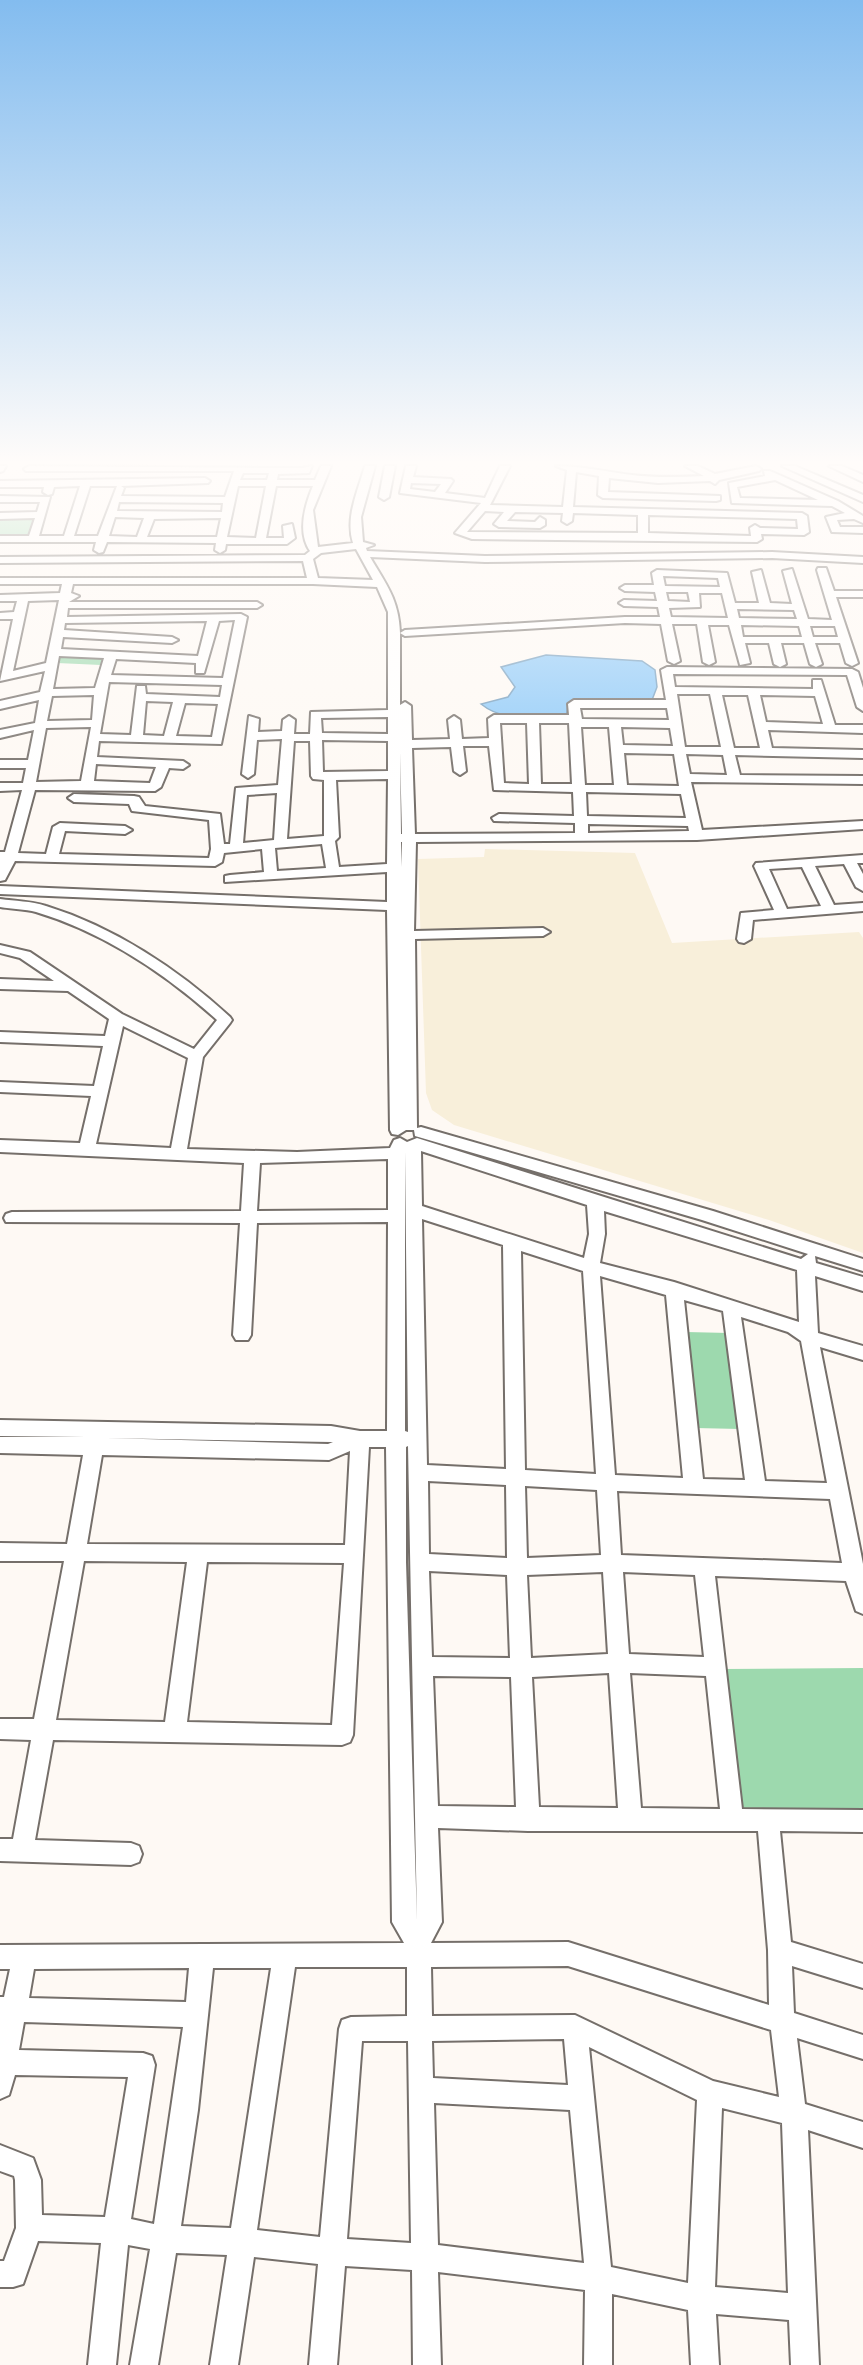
<svg xmlns="http://www.w3.org/2000/svg" width="863" height="2365" font-family="Roboto,sans-serif">
  <style>
    .education { fill: #f8efda }
    .green { fill: #9dd9ae }
    .water { fill: #8cc9f9; stroke: #729cbd; stroke-width: 1.5 }
    .lines { fill: none; stroke-linecap: round; stroke-linejoin: round }
    .minor-casing { stroke: #756f6a; stroke-width: 4 }
    .minor { fill: #fff; fill-rule: evenodd }
  </style>
  <rect width="100%" height="100%" fill="#fef9f4"/>
  <polygon class="education" points="485,849 635,853 672,943 859,932 863,938 863,1253 769,1220 454,1125 432,1110 426,1093 418,859 484,857"/>
  <g class="green">
    <polygon points="41,517 33,539 0,540 0,519"/>
    <polygon points="60,654 105,657 101,665 57,663"/>
    <polygon points="686,1332 729,1333 740,1429 695,1428"/>
    <polygon points="863,1668 863,1814 744,1813 724,1669"/>
  </g>
  <path class="water" d="M546 655 642 661 655 670 657 687 652 700 632 703 576 702 568 705 566 717C537 717 504 723 481 704L508 697 515 687 501 667Z"/>
  <g class="lines">
    <g class="minor-casing">
      <g id="minor">
        <polygon points="0,466 6,466 3,471 0,472"/>
        <path d="M29 466 302 468 312 466 309 473 278 474 277 480H315L321 466H331L313 510 318 547 353 543C345 517 358 491 365 466H375L361 517 363 542 374 545 366 548 367 551 485 556 772 552 863 557V563L772 558 485 562 370 557C386 584 399 600 400 633L405 630 625 617H660L658 607 624 606 619 603 624 600 657 601 655 592 625 591 620 588 625 585H654L652 573 657 570 727 573 735 603H759L752 572 761 570 770 603 792 604 783 571 792 569 808 619 832 620 817 570 818 568H826L834 591H863V597H836L858 663 852 666 846 663 840 643H815L822 664 816 667 810 664 804 643H781L786 664 780 667 774 664 769 643H745L750 663 740 665 729 625H708L715 662 709 665 703 662 697 624H672L680 661 674 664 668 661 661 624 625 623 405 636 400 633V705L405 702 411 706 412 740 450 739 448 720 454 716 460 720 462 739 489 738 488 719 494 715H569L568 704 574 700H666L661 670 667 667 852 669 858 672 863 688V711L857 707 847 675 673 674 675 687 813 689V680H821L835 725H863V733L768 730 772 748 863 750V758L735 755 740 775 863 776V784L691 782 702 830 863 821V829L697 840 416 842 414 931 543 928 550 932 543 936 415 939 417 1128 421 1127 713 1211 863 1259V1271L815 1256 816 1263 863 1277V1291L815 1276 818 1333 863 1346V1360L820 1347 863 1564V1614L856 1611 846 1581 715 1576 742 1809 863 1810V1832L780 1831 791 1942 863 1964V1988L792 1966 794 2013 863 2035V2059L797 2038 805 2104 863 2122V2148L808 2130 819 2365H791L789 2320 716 2314 719 2365H691L688 2310 612 2294V2365H584L585 2290 438 2272 441 2365H413L412 2270 345 2266 337 2365H309L318 2264 254 2257 238 2365H210L227 2255 176 2253 158 2365H130L150 2249 128 2245 116 2365H88L101 2243 38 2241 23 2284 13 2287H0V2261H4L16 2228 15 2180 14 2176 0 2171V2145L33 2158 41 2180 42 2215 105 2217 128 2077 15 2075 9 2095 0 2099V1997H4L10 1969H0V1945L404 1943 392 1922 386 1447H369L353 1735 350 1742 342 1745 53 1740 35 1840 131 1843 139 1846 142 1854 139 1862 131 1865 0 1861V1839H13L31 1740 0 1739V1719H34L64 1561H0V1543L67 1544 83 1455 0 1453V1437H86L0 1436V1420L331 1426 360 1431H387L388 1222 257 1223 251 1335 248 1340H236L233 1335 240 1223 6 1222 4 1218 6 1214 12 1212 241 1211 244 1163 0 1152V1140L80 1143 91 1096 0 1092V1082L94 1086 103 1046 0 1042V1032L105 1036 109 1019 68 991 0 989V979L54 981 20 958 0 953V945L30 952 122 1014 194 1049 217 1020C166 974 103 932 36 912 25 909 12 909 0 907V899C15 901 31 901 46 906 114 927 178 969 230 1017L232 1020 230 1023 203 1057 187 1149 297 1152 390 1148 394 1140 400 1138 407 1142 417 1138 801 1259 808 1254 702 1220 415 1136 414 1130H406L398 1135 392 1134 390 1130 387 910 0 894V886L387 902V872L225 882V876L230 875 264 872 262 849 224 853 222 862 215 866 15 861 5 880 0 881V852H5L22 790 0 791V783H23L26 768H0V760H28L34 730 0 738V730L35 723 39 700 0 709V701L40 692 45 671 0 681 13 619H0V613L14 612 17 601H0V595L60 593 62 584H0V578H307L303 561 0 563V557L305 555 310 551C297 532 305 505 313 486H276L266 538H284L283 526 292 524 295 538 287 544H226L225 550 220 553 215 550 216 543 107 542 103 552 99 553 94 550 96 542H0V536H29L35 518 0 519V513L37 512 40 502H0V496L50 497 39 536H64L80 486 54 487 52 494 48 495 43 492 44 487H0V481L205 478 210 481 208 483 121 486 124 488 121 496 225 497 234 471H26L24 469ZM243 473H269L267 480H240ZM90 486H117L98 536H74ZM238 486H266L256 538 227 537ZM119 502 223 503 222 512 117 511ZM115 517 144 518 137 537 109 536ZM221 518 217 537H147L154 519ZM356 549 373 580 318 578 313 559 321 553ZM663 576 718 578 720 587 665 586ZM73 584H313L377 587 388 612V710L311 712 310 734H294L295 720 289 716 283 720 282 731 258 732 259 719 249 716 242 774 248 778 254 774 257 740 282 739 278 785 236 788 230 844H224L220 814 145 806 139 797 134 796 74 794 68 798 74 802 129 804 132 811 209 820 211 849 209 858 59 854 65 831 125 834 132 830 125 826 60 823 53 827 46 854 18 853 35 790 155 791 161 787 169 768 183 769 189 765 183 761 97 757 99 741 221 744 247 617 241 614 67 617 68 608H257L262 605 257 602H69L79 596 71 593ZM666 592H688L690 602 668 601ZM699 593H722L728 618 671 617 669 608 700 607ZM59 600 46 663 13 671 28 601ZM737 609 794 610 797 619 739 618ZM235 620 223 678 111 675 116 659 196 663V673H204L219 621ZM207 621 198 656 61 649 63 637 172 643 178 640 172 637 64 630 65 623ZM741 625 799 626 802 637H743ZM810 626H835L838 637H813ZM59 656 104 658 95 688 53 689ZM109 682 222 685 220 697 146 694 145 686H137L131 735 100 734ZM677 694H710L721 747H685ZM94 695 92 720 47 721 52 696ZM722 695H748L760 748H734ZM760 695 815 696 823 724 766 722ZM146 701 173 702 164 736 143 735ZM185 703 218 704 212 737 176 736ZM580 708H667L669 720 582 719ZM388 717V734L322 733 321 718ZM500 723H527L529 784 504 783ZM539 723H569L572 784H541ZM91 727 81 781 36 782 46 728ZM581 727H609L614 785H585ZM621 727 670 728 673 746 623 745ZM322 740 388 741V771L323 772ZM294 741H310L311 776 313 779 324 780V836L287 839ZM463 746H489L494 790 573 792 574 816 499 814 492 818 494 821 575 823V833L415 834 412 748 451 747 454 771 460 775 466 771ZM400 752 402 834H401ZM624 753 674 754 679 786 627 785ZM686 754 723 755 727 775 690 774ZM96 764 156 767 150 783 94 781ZM388 779 387 864 339 867 335 841 339 837 336 780ZM586 792 681 794 686 818 587 816ZM277 793 274 840 243 843 247 795ZM588 824 688 826 689 831 588 833ZM401 842H402L401 867ZM322 844 326 868 277 871 275 848ZM123 1026 188 1058 171 1148 96 1144ZM405 1151 408 1432 405 1431ZM421 1151 587 1205 589 1234 584 1258 422 1206ZM388 1159V1210L257 1211 260 1163ZM604 1211 797 1270 799 1322 674 1282 600 1263 605 1234ZM422 1219 503 1245 506 1469 427 1465ZM521 1251 583 1271 596 1474 525 1470ZM600 1276 666 1295 683 1478 615 1475ZM684 1300 723 1311 745 1480 703 1479ZM741 1317 788 1332 801 1341 827 1483 765 1481ZM105 1438 331 1442H333L328 1444ZM408 1446 417 1921 406 1562V1447ZM350 1451 345 1545 87 1544 102 1455 329 1460ZM428 1481 506 1485 507 1558 429 1554ZM525 1486 597 1490 601 1555 527 1558ZM617 1491 830 1499 842 1563 621 1555ZM84 1561 187 1562 165 1722 56 1720ZM207 1562 344 1563 332 1725 187 1722ZM429 1571 507 1575 510 1658 432 1657ZM603 1572 608 1654 531 1658 527 1575ZM623 1572 695 1575 704 1657 629 1654ZM609 1673 618 1808 539 1807 532 1677ZM630 1673 706 1676 720 1809 641 1808ZM433 1676 511 1677 516 1807 438 1806ZM438 1828 528 1831H758L768 1950 769 2005 568 1942 431 1943 442 1922ZM568 1966 771 2030 779 2097 713 2081 575 2015 432 2016 431 1967ZM295 1967H407V2016L351 2017 342 2020 339 2029 320 2237 257 2230ZM189 1968 186 2002 29 1998 34 1969ZM213 1968H271L231 2228 181 2226 198 2110ZM24 2022 183 2027 154 2224 131 2219 155 2065 152 2056 143 2053 19 2050ZM564 2039 568 2085 433 2078 432 2041ZM362 2041H408L411 2243 347 2239ZM589 2047 697 2100 688 2283 611 2267ZM434 2103 570 2110 584 2263 438 2245ZM722 2108 782 2123 788 2293 715 2287Z"/>
        <polygon points="385,466 395,466 389,497 384,500 379,497"/>
        <path d="M406 466H416L413 477 451 479 453 481 445 493 485 498 500 466H510L490 505 563 507 567 470 556 466C582 466 607 472 632 475 656 478 680 477 704 476L685 466H698L715 474 756 466 761 469 759 471 719 480 715 484 710 481 658 483 609 478 608 492 720 496V500L716 501 603 498 598 495 599 476 576 472 573 507 802 513 807 516 809 532 804 535 761 534 762 539 757 542 472 539 455 533 481 503 400 493ZM411 483 441 484 435 492 410 489ZM485 511 504 512 494 524 499 527 540 528 545 525V520L540 517 535 522 507 521 515 512 563 513 562 521 567 524 572 521 573 513 638 515V533L467 532ZM648 515 797 519 798 529 760 528 755 525 750 528 751 536 648 533Z"/>
        <polygon points="782,466 795,466 863,495 863,502"/>
        <polygon points="829,466 842,466 863,475 863,482"/>
        <path d="M764 471H770L838 501 863 516V523L854 519 837 520 840 527H863V533L832 532 826 517 845 513 832 506 732 503 729 483 765 476ZM775 480 818 500 740 498 737 487Z"/>
        <path d="M863 855V863H857L863 874V891L856 887 844 864 815 866 834 905 863 903V911L753 920 751 939 744 943 739 942 737 939 741 913 774 910 754 866 756 863ZM802 867 821 906 787 909 769 869Z"/>
      </g>
    </g>
    <use href="#minor" class="minor"/>
  </g>
  <linearGradient id="sky" x2="0" y2="1"><stop stop-color="#83bcef"/><stop offset="0.58" stop-color="#fffcfa"/><stop offset="1" stop-color="#fffcfa" stop-opacity="0"/></linearGradient>
  <rect width="863" height="797" fill="url(#sky)"/>
</svg>
